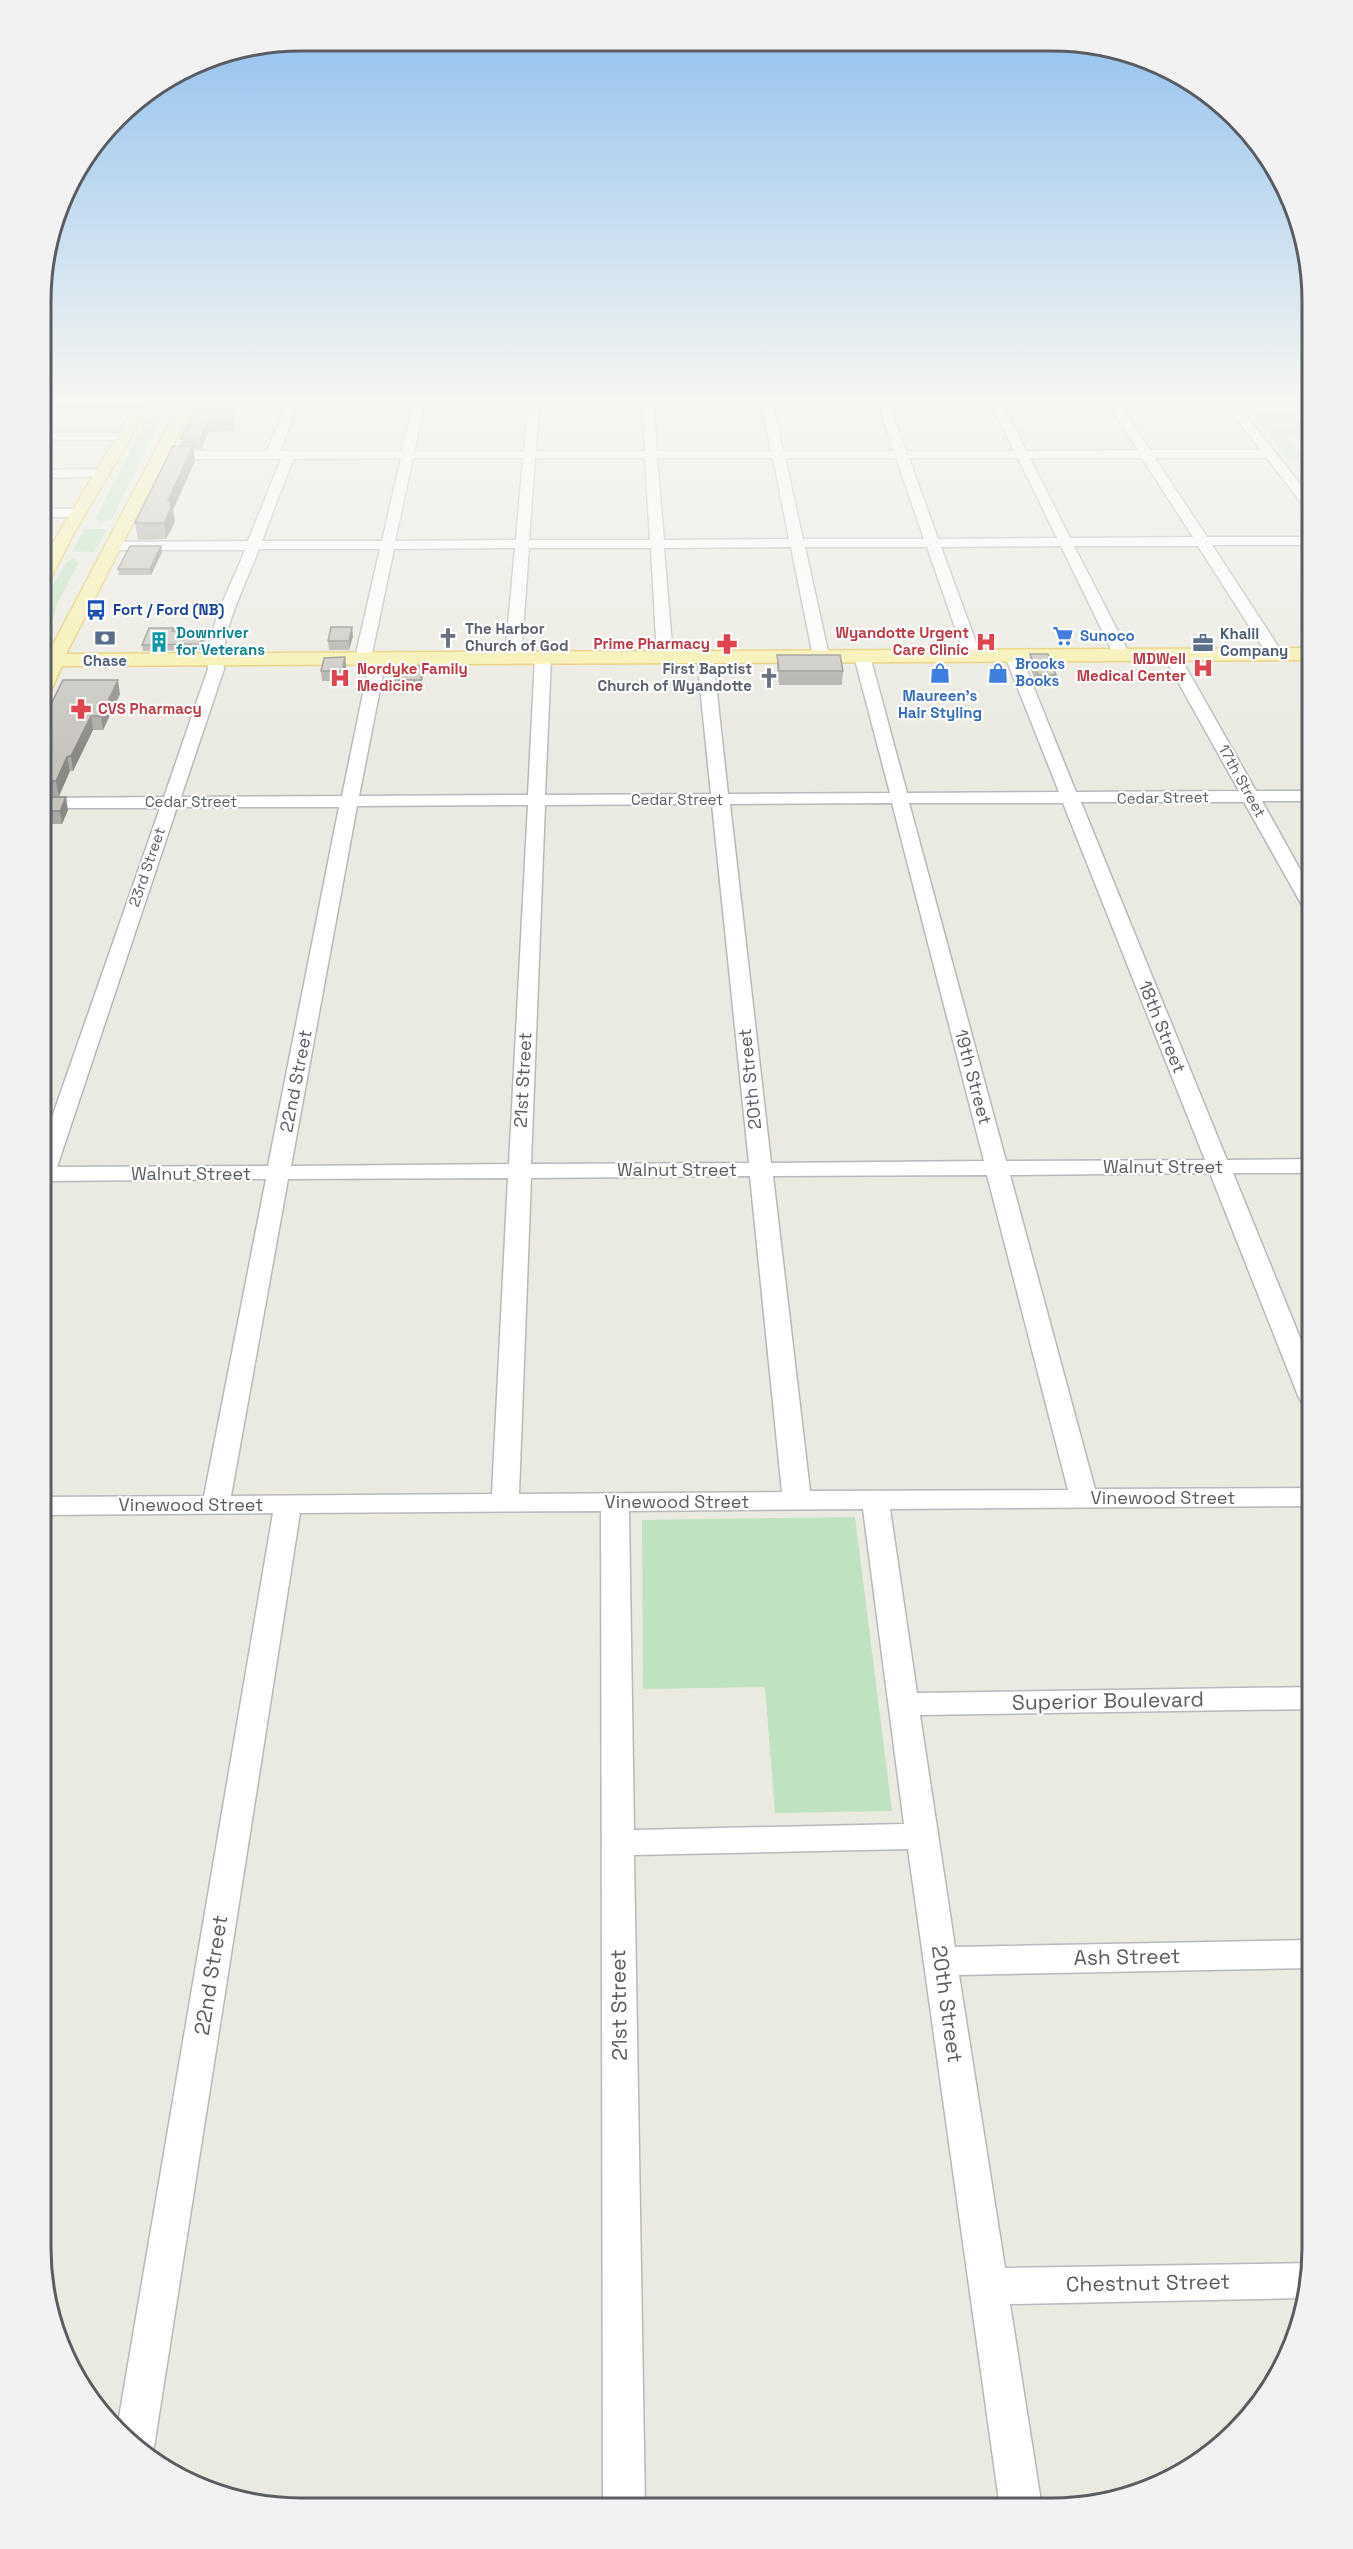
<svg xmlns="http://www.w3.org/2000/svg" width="1353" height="2549" font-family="'Space Grotesk',sans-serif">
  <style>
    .green { fill: #bfe2c1 }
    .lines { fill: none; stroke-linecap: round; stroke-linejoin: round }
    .minor-casing { stroke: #b7b8bd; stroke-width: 3 }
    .major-casing { stroke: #e6c860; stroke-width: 3 }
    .minor { fill: #fff; fill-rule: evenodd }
    .major { fill: #f8f0a9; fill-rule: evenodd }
    .wall { fill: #aba9a3 }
    .shaded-wall { fill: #8b8985 }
    .building { fill: #c7c4be; stroke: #8b8985; stroke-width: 1.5 }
    .labels { text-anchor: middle; stroke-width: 4.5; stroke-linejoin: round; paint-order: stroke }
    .far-transit-label { font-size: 15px; font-weight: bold; fill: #164399; stroke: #fff; text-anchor: start }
    .far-worship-label { font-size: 15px; font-weight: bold; fill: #5b616d; stroke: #fff; text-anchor: start }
    .far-culture-label { font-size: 15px; font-weight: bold; fill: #0d838f; stroke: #fff; text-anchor: start }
    .far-health-label { font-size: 15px; font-weight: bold; fill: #be3a42; stroke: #fff; text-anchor: end }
    .far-service-label { font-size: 15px; font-weight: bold; fill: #4e5e75; stroke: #fff; text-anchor: start }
    .far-shop-label { font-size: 15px; font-weight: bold; fill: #366cbe; stroke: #fff; text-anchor: start }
    .far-street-label { font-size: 15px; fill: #5a5c61; stroke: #fff }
    .street-label { font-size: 18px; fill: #5a5c61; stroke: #fff }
    .near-street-label { font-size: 21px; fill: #5a5c61; stroke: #fff }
    .rim { fill: none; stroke: #5a5c61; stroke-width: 3 }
  </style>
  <rect width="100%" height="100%" fill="#ebeae1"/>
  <g class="green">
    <polygon points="1251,412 1301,412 1293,413 1312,437 1312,440 1286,436 1291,439 1305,457 1289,460"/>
    <path d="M155 415 162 418C144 452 129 486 111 520L99 522 96 517C114 484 129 450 147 417Z"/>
    <polygon points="85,529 107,529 94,552 72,551"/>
    <polygon points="74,559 79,562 57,604 47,642 42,650 42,605 67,561"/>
    <polygon points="855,1517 892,1811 775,1813 765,1687 643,1689 642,1520"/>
  </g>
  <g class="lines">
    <g class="minor-casing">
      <g id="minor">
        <path d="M289 398H300L280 451H402L415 398H426L414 451H524L529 398H540L536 451H645L642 398H653L657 451H771L761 398H772L783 451H894L876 398H887L906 451H1014L989 398H999L1026 451 1138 450 1105 398H1115L1150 450H1261L1220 398H1232L1312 499V511L1307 510 1267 458H1155L1207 537H1312V545H1212L1283 654 1275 659 1267 654 1198 546H1074L1130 655 1122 660 1114 655 1061 546 941 547 981 656 973 661 965 656 927 547H805L829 656 821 661 813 656 791 547 664 548 673 657 665 662 657 657 651 548H529L521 658 513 663 505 658 515 548 394 549 371 658 363 663 355 658 380 549H259C246 584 219 633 224 669L181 797 342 796 370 659 378 654 386 659 359 796 528 795 535 658 543 653 551 658 545 795 711 794 697 657 705 652 713 657 728 794 890 793 854 656 862 651 870 656 907 793 1059 792 1005 656 1013 651 1021 656 1076 792 1239 791 1163 655 1171 650 1179 655 1256 791H1312V801H1262L1312 891V913L1305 911 1303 907 1244 802H1081L1227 1160 1312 1159V1173H1233L1312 1367V1406L1303 1404 1299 1398 1210 1173 1010 1175 1095 1489 1312 1488V1506L890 1509 917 1693 1312 1687V1709L920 1715 955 1947 1312 1940V1968L959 1975 1005 2268 1312 2263 1304 2298 1010 2304 1042 2508H1000L908 1849 634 1855 645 2507H603L601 1511 300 1513 154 2447 150 2458 130 2444 117 2429 273 1513 41 1515V1497L204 1496 266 1179 51 1181 42 1185V1146L160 808H42V798L164 797 208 669C204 633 232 584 245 550H112L105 546 112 542 248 541 281 459H163L157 455 163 451H267ZM401 458 382 541H262L293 459ZM413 458H523L516 540 395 541ZM535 458H645L650 540H529ZM657 458H773L789 539 664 540ZM785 458H896L924 539H803ZM909 458H1018L1057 538 938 539ZM1030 458H1142L1193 537 1070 538ZM892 803 984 1161 771 1163 730 804ZM909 803H1063L1205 1160 1006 1161ZM712 804 749 1163 531 1164 545 805ZM528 805 509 1164 291 1166 357 806ZM177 807H339L268 1166 57 1167ZM987 1175 1068 1490 810 1491 773 1176ZM750 1176 782 1492 519 1494 531 1178ZM508 1178 492 1494 231 1496 288 1179ZM863 1509 904 1824 634 1830 629 1511Z"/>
        <polygon points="43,400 144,400 150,403 144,406 43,406"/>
        <polygon points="123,433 127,434 127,440 42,440 43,433"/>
        <polygon points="101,469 107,473 105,476 42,478 42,470"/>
        <polygon points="42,509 78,509 85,513 78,517 42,517"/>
      </g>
    </g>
    <g class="major-casing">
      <g id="major">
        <polygon points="140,398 154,398 74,533 51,578 48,582 42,583 42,561"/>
        <polygon points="183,398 197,398 66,654 1312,648 1312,660 62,666 49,695 42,697 42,654 48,654"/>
      </g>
    </g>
    <use href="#minor" class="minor"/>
    <use href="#major" class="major"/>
  </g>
  <g class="wall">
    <polygon points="195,409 235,418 235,431 209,432 201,449 194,449 195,461 173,510 175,522 166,539 138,540 135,523 181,446 181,439"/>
    <polygon points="161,546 162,552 151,575 119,575 118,569"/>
    <polygon points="174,628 174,631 206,637 201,650 143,651 142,645"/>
    <polygon points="353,636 349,650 329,650 328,641"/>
    <polygon points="1030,654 1056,675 1055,685 1037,685 1029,664"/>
    <polygon points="777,655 843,671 842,685 779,685 777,669"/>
    <polygon points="345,657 346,667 342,681 322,681 321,671"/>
    <polygon points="423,666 423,675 421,689 395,689 395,680"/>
    <polygon points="120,694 103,730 93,730 73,771 70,771 59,796 42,796 42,775 44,771 42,771 42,728 46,721 45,716"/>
    <polygon points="42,797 68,810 62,824 42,824"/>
  </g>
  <g class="shaded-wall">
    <polygon points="208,422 209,432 201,449 200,439"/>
    <polygon points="193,446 195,461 173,510 175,522 166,539 164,523 168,501"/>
    <polygon points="161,546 162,552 151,575 150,569"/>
    <polygon points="352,627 353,636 349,650 349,641"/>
    <polygon points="205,631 206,637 201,650 200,644"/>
    <polygon points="345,657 346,667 342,681 342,671"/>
    <polygon points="423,666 423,675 421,689 421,680"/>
    <polygon points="118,680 120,694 103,730 101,716"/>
    <polygon points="91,716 93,730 73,771 71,756"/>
    <polygon points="67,757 70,771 59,796 56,781"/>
    <polygon points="66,797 68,810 62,824 60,811"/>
    <polygon points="48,843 51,856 42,874 42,857"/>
  </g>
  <g class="building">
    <polygon points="195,409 234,409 234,421 208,422 200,439 181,439"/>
    <polygon points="173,446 193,446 168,501 172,501 170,506 172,506 164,523 135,523"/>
    <polygon points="130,546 161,546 150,569 118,569"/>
    <polygon points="331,627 352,627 349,641 328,641"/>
    <polygon points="149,628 174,628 172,631 205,631 200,644 142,645"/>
    <polygon points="1030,654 1048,654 1056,675 1038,675"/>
    <polygon points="777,655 840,655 843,671 779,671"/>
    <polygon points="345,657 342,671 321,671 324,658"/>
    <polygon points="397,666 423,666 421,680 395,680"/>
    <polygon points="63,680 118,680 101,716 91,716 71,756 67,757 56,781 42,781 42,775 51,756 42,756 42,728 49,716 45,716"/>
    <polygon points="42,797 66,797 60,811 42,811"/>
    <polygon points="42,843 48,843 42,857"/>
    <polygon points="310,2499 309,2506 267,2506 249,2501"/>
  </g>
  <linearGradient id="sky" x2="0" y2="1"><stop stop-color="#8dbfee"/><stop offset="0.53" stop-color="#f6f6f2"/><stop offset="1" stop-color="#f6f6f2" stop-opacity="0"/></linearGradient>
  <rect width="1353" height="755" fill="url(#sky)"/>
  <defs>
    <g id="bus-bare" transform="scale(1.62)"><path d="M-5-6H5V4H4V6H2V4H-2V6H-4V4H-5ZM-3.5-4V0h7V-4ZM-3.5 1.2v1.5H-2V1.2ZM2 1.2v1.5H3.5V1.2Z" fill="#1a4fb4" stroke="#fff" stroke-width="2.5" paint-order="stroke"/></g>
    <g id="supermarket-bare" transform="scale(1.62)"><path d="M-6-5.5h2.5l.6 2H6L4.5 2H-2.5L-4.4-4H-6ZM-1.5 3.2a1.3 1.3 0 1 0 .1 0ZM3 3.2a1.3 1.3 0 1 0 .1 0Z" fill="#3f7fe0" stroke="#fff" stroke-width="2.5" paint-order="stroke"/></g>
    <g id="bank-bare" transform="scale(1.62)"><path d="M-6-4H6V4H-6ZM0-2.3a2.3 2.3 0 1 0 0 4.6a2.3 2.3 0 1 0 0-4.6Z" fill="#5c6f8a" stroke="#fff" stroke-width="2.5" paint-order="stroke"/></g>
    <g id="church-bare" transform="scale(1.62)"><path d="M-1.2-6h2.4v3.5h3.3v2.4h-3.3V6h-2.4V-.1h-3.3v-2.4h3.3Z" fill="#6b7280" stroke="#fff" stroke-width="2.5" paint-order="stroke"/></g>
    <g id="building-bare" transform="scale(1.62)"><path d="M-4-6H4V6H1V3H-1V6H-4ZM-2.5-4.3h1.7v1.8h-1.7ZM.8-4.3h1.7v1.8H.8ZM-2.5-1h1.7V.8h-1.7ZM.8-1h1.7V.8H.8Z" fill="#0f9aa8" stroke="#fff" stroke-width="2.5" paint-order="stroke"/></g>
    <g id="hospital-bare" transform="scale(1.62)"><path d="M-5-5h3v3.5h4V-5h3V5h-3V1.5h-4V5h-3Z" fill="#e0444e" stroke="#fff" stroke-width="2.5" paint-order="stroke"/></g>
    <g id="office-bare" transform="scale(1.62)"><path d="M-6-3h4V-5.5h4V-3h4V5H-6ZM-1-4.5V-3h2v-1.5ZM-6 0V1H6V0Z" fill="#5c6f8a" stroke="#fff" stroke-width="2.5" paint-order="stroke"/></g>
    <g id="pharmacy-bare" transform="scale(1.62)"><path d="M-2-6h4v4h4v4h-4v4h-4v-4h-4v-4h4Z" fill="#e0444e" stroke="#fff" stroke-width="2.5" paint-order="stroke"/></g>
    <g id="shop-bare" transform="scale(1.62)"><path d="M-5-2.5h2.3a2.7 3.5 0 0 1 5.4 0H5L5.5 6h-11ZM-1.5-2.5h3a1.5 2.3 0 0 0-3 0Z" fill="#3f7fe0" stroke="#fff" stroke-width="2.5" paint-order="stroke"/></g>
  </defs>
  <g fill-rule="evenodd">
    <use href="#bus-bare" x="96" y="610"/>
    <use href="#supermarket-bare" x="1063" y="636"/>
    <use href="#bank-bare" x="105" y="638"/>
    <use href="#church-bare" x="448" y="638"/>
    <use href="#building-bare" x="159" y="642"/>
    <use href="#hospital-bare" x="986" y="642"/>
    <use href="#office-bare" x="1203" y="643"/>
    <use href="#pharmacy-bare" x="727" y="644"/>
    <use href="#hospital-bare" x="1203" y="668"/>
    <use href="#shop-bare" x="940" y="673"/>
    <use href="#shop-bare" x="998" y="673"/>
    <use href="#hospital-bare" x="340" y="678"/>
    <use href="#church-bare" x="769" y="678"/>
    <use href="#pharmacy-bare" x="81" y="709"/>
  </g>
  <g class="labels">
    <g class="far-transit-label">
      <text x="113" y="615">Fort / Ford (NB)</text>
    </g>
    <g class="far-worship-label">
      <text x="465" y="634">The Harbor<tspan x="465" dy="17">Church of God</tspan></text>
      <text x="752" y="674" text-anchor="end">First Baptist<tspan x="752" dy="17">Church of Wyandotte</tspan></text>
    </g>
    <g class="far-culture-label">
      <text x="176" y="638">Downriver<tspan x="176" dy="17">for Veterans</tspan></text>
    </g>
    <g class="far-health-label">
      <text x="969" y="638">Wyandotte Urgent<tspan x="969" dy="17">Care Clinic</tspan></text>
      <text x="710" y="649">Prime Pharmacy</text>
      <text x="1186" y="664">MDWell<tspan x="1186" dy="17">Medical Center</tspan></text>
      <text x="357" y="674" text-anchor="start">Nordyke Family<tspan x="357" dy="17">Medicine</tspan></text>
      <text x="98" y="714" text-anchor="start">CVS Pharmacy</text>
    </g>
    <g class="far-service-label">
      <text x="1220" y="639">Khalil<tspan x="1220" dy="17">Company</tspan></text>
      <text x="105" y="666" text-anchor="middle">Chase</text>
    </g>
    <g class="far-shop-label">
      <text x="1080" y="641">Sunoco</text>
      <text x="1015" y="669">Brooks<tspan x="1015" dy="17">Books</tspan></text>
      <text x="940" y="701" text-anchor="middle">Maureen's<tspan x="940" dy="17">Hair Styling</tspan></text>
    </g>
    <g class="far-street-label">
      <text transform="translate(1242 781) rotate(61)" y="5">17th Street</text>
      <text transform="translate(1163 798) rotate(-1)" y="5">Cedar Street</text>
      <text x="677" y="805">Cedar Street</text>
      <text x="191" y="807">Cedar Street</text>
      <text transform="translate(147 867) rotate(-71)" y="5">23rd Street</text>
    </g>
    <g class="street-label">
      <text transform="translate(1162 1027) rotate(68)" y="6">18th Street</text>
      <text transform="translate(973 1077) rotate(75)" y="6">19th Street</text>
      <text transform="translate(750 1079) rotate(-96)" y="6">20th Street</text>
      <text transform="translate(523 1080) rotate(-87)" y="6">21st Street</text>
      <text transform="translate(296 1081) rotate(-79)" y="6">22nd Street</text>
      <text x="1163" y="1173">Walnut Street</text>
      <text x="677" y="1176">Walnut Street</text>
      <text x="191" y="1180">Walnut Street</text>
      <text x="1163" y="1504">Vinewood Street</text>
      <text x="677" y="1508">Vinewood Street</text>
      <text x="191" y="1511">Vinewood Street</text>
    </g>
    <g class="near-street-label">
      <text transform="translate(1108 1701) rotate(-1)" y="7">Superior Boulevard</text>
      <text transform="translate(1127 1957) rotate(-1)" y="7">Ash Street</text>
      <text transform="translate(211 1975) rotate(-81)" y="7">22nd Street</text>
      <text transform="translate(947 2004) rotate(82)" y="7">20th Street</text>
      <text transform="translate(619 2005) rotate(-91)" y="7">21st Street</text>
      <text transform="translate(1148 2283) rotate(-1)" y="7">Chestnut Street</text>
    </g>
  </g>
  <path d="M0 0H1353V2549H0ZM301 51H1052A250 250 0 0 1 1302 301V2248A250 250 0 0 1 1052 2498H301A250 250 0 0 1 51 2248V301A250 250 0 0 1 301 51Z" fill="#f2f2f2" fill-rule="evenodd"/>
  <path class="rim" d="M301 51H1052A250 250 0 0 1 1302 301V2248A250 250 0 0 1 1052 2498H301A250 250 0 0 1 51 2248V301A250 250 0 0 1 301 51Z"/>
</svg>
